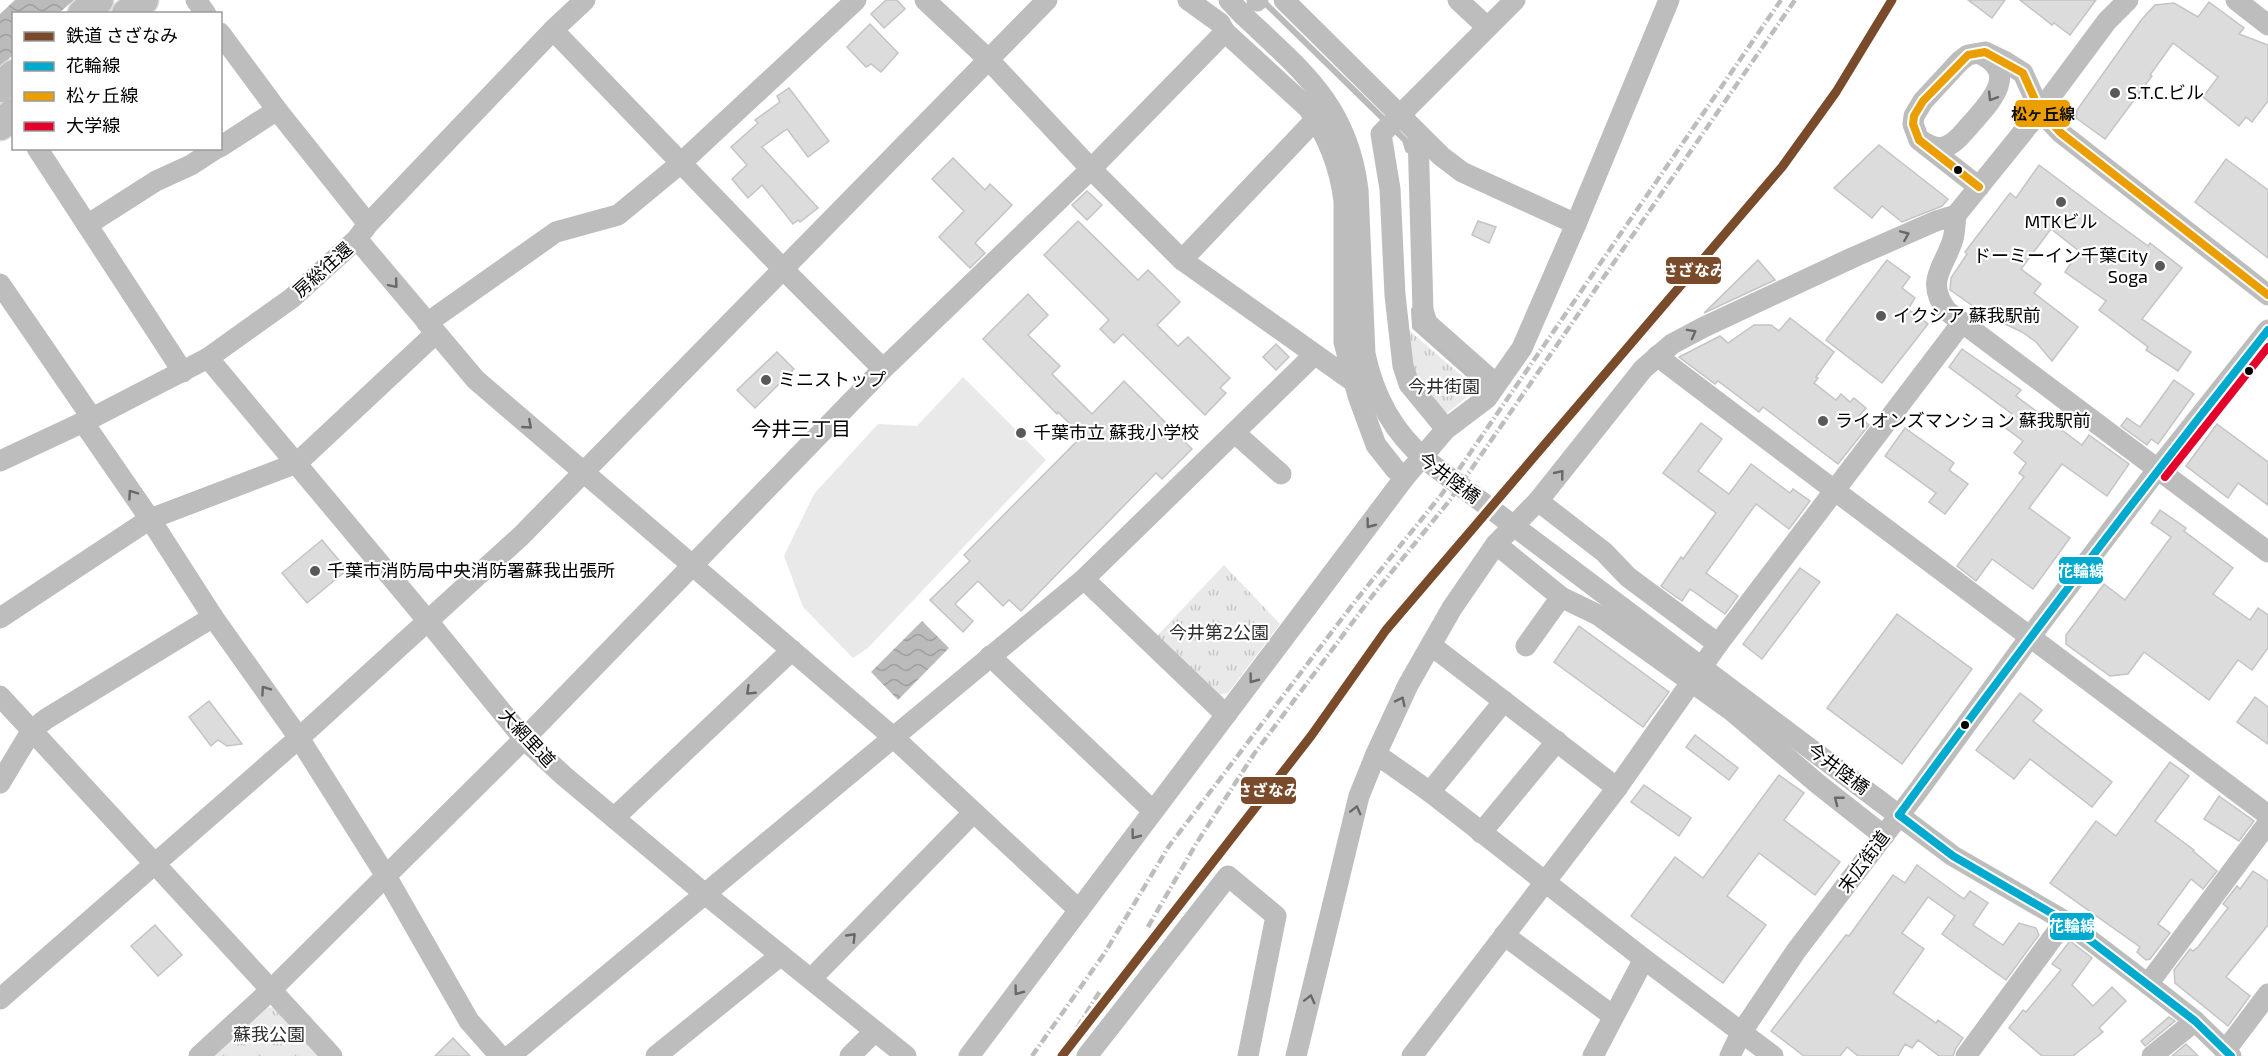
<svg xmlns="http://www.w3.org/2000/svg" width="2268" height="1056" font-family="'Exo 2','Noto Sans JP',sans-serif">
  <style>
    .park { fill: url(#park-tufts) }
    .pitch { fill: #e9e9e9 }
    .water { fill: url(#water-waves) }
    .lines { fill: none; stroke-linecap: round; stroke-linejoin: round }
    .stream { stroke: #bbb; stroke-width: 6 }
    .building { fill: #dcdcdc; stroke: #c4c4c4; stroke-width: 1.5 }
    .highway-casing { stroke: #dbdbdb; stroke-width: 33 }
    .minor { stroke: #bdbdbd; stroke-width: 21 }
    .highway { stroke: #bdbdbd; stroke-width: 30 }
    .rail { stroke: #bdbdbd; stroke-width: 4.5; stroke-dasharray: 9 3 1.5 3; stroke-linecap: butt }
    .minor-bridge { stroke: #bdbdbd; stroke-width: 21 }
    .bus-1-casing { stroke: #fff; stroke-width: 12 }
    .bus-2-casing { stroke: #fff; stroke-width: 12 }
    .bus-3-casing { stroke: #fff; stroke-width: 12 }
    .bus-1 { stroke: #00a9ce; stroke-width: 8 }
    .bus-2 { stroke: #eb9e00; stroke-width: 8 }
    .bus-3 { stroke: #e4002b; stroke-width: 8 }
    .rail-1-casing { stroke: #fff; stroke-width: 14 }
    .rail-1 { stroke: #7a4b2a; stroke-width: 9 }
    .oneway { stroke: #686868 }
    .poi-dot { fill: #595959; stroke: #fff; stroke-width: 2 }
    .bus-dot { fill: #000; stroke: #fff; stroke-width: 2 }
    .labels { text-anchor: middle; stroke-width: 4.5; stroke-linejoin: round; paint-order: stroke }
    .poi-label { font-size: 18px; fill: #000; stroke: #fff; text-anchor: start }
    .street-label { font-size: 18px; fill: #000; stroke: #fff }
    .park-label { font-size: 18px; fill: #2e2e2e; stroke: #fff }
    .neighbourhood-label { font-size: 20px; fill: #000; stroke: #fff }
    .line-badge { stroke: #fff; stroke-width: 2 }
    .badge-label { font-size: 16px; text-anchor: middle; font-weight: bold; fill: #fff }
    .pale-badge-label { font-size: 16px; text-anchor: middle; font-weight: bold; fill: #111 }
  </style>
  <defs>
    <pattern id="park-tufts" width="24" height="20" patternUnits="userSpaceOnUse" patternTransform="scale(1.5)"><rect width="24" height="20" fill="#e9e9e9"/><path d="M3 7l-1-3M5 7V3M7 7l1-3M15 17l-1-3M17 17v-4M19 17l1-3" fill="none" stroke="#c6c6c6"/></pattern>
    <pattern id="water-waves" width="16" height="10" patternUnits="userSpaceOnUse" patternTransform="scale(1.5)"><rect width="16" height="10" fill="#bbb"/><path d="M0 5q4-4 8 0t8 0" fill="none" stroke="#9f9f9f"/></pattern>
  </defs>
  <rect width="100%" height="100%" fill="#fff"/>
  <g class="park">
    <polygon points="1403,325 1477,389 1447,413 1434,411 1406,370"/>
    <polygon points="1224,565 1280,624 1228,693 1218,695 1157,636"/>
    <polygon points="274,1007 319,1056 213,1056 265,1008"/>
  </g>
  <polygon class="pitch" points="963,377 1046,460 868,648 853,658 803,607 784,556 814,494 878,424 917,426"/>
  <g class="water">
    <polygon points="15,0 74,0 59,13 14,14 13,55 0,67 0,14"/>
    <polygon points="922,621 949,648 898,700 871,672"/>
  </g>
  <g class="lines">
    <g class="stream">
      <polyline points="1262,0 1405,140 1408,150"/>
      <polyline points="1414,310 1415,327 1485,389"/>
    </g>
  </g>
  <g class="building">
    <polygon points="886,0 897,0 905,9 884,28 871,14"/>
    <polygon points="1968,0 2005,0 1992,18"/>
    <polygon points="2020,0 2096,0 2070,35 2054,23 2052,25"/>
    <polygon points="2209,2 2244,28 2239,34 2268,45 2268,101 2252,122 2246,117 2239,126 2203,97 2218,77 2173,43 2150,75 2152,76 2105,139 2076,118 2077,110 2142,19 2155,5 2174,3 2198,17"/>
    <polygon points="870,24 898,53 881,72 871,64 866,67 847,47"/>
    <polygon points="789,88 829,141 808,157 787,129 762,147 818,208 800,222 798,220 793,224 762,185 748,198 732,179 747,165 731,147 758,123 755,120 780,102 777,96"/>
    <polygon points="1879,145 1948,199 1942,206 1902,222 1882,206 1872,218 1834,188"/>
    <polygon points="953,158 985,190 990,184 1012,205 975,243 985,253 970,268 939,237 964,211 932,179"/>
    <polygon points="2226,159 2268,190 2268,258 2195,202"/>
    <polygon points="2039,165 2107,216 2148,246 2150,243 2182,268 2142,319 2191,352 2178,371 2146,350 2148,347 2099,310 2106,301 2065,272 2079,251 2051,229 2021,269 2041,284 2034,293 2078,327 2052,361 2036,342 2022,332 1986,315 1950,290 1951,278 1967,254 1965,252 2010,193 2016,198"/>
    <polygon points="1087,191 1102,205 1087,220 1072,205"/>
    <polygon points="1078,221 1138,280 1148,270 1180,302 1157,325 1178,346 1188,337 1230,378 1220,388 1226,393 1205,415 1123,334 1114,343 1100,329 1109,320 1044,255"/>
    <polygon points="1478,221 1496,227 1489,243 1472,235"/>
    <polygon points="1758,260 1775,280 1704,313"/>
    <polygon points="1887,260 1910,277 1902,288 1915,298 1908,309 1928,324 1882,383 1826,340"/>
    <polygon points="1028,294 1048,315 1028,335 1060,366 1052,374 1092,414 1124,381 1192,449 1162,479 1156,473 1021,611 1009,600 1003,606 978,581 955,604 973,621 963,632 930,600 970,561 964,555 1082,436 1058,412 1057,414 983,339"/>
    <polygon points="1790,318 1834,352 1816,377 1818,378 1814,383 1836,400 1841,394 1850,402 1854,398 1866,408 1859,416 1869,425 1838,464 1763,407 1759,412 1718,381 1715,384 1679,357 1720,336 1728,343 1754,325 1771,325 1779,331"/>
    <polygon points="1276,344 1289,357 1276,370 1263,357"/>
    <polygon points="1962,349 2021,390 2016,396 2082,445 2089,435 2129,464 2107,496 2062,464 2029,508 2070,538 2033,589 1992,559 1976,581 1957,566 2024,477 2019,473 2026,463 2014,453 2023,441 2003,426 2012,414 1949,367"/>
    <polygon points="777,352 794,369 755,408 737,390"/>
    <polygon points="2174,380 2194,394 2158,444 2151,439 2147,445 2121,426 2127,418 2140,427"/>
    <polygon points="1701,423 1722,439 1698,471 1729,494 1751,464 1790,493 1793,489 1810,501 1789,529 1756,504 1706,573 1738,596 1725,614 1690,589 1682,601 1661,586 1681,557 1683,559 1716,513 1663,473"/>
    <polygon points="2217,424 2268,462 2268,505 2238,483 2228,498 2186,466"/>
    <polygon points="1905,428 1954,463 1949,470 1968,484 1945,514 1929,502 1936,493 1885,456"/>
    <polygon points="2160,510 2186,528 2184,531 2233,568 2213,594 2250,620 2258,608 2268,615 2268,648 2252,670 2238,660 2209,700 2144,652 2128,674 2110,676 2066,644 2066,635 2104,584 2125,600 2171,537 2151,523"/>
    <polygon points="322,540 347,570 307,603 282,573"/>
    <polygon points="1800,568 1820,582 1762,659 1743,644"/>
    <polygon points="1897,614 1972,669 1902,764 1827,708"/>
    <polygon points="1579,626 1669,692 1643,727 1554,662"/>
    <polygon points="2020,693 2042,710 2033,721 2112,782 2092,807 2030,759 2014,779 1976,750"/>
    <polygon points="2255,697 2268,707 2268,744 2237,722"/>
    <polygon points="209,701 242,744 227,746 218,740 211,746 189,717"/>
    <polygon points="1695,735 1738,768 1729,780 1686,747"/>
    <polygon points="2170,762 2189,776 2155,821 2194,850 2193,851 2217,871 2203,889 2191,879 2158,924 2170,933 2150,959 2146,960 2137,952 2140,947 2050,883 2096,821 2116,836"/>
    <polygon points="1779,775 1804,793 1784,820 1840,862 1815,895 1759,853 1727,896 1766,925 1723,983 1631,916 1675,857 1703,878"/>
    <polygon points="1644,785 1691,818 1679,836 1631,802"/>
    <polygon points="2219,796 2254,821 2239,841 2204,819"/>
    <polygon points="1917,865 1964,899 1970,891 1988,903 1973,925 2003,945 2019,923 2036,928 2039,935 2006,980 1942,934 1955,916 1928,897 1902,933 1924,949 1893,993 1936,1023 1938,1020 1963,1038 1956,1048 1953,1056 1939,1056 1918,1040 1912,1048 1905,1044 1898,1056 1858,1056 1847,1047 1840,1056 1804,1056 1771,1031 1846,935 1849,936 1893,875 1905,883"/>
    <polygon points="2253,871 2268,881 2268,925 2226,977 2250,996 2228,1026 2175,983 2174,970 2190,949 2193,951 2198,947 2228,908 2223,904 2237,886 2240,889"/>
    <polygon points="155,925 182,955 158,976 131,946"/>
    <polygon points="2070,941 2092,958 2072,985 2093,1006 2112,987 2126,1001 2099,1028 2103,1032 2073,1056 2042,1056 2009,1028 2023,1010 2026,1012 2061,970 2052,964"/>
    <polygon points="2169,1017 2175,1021 2145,1046 2141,1041"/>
    <polygon points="453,1038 470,1056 435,1056"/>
    <polygon points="2186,1044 2198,1056 2172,1056"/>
  </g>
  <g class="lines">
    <g class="highway-casing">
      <g id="highway">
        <polyline points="83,14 98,0"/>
        <polyline points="127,14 143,0"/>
        <polyline points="0,87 14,75"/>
        <polyline points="0,125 14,113"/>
      </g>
    </g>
    <g class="minor">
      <polyline points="196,0 206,14"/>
      <polyline points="925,0 988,59 1091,169 1182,260 1354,382"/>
      <polyline points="1188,0 1220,23 1225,32"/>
      <polyline points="1229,0 1243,15"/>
      <polyline points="1284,0 1441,156 1462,172 1576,224"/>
      <polyline points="1458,0 1487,27"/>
      <polyline points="2236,0 2268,25"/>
      <polyline points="1257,1 1258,0"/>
      <polyline points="553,30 783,269 883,369"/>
      <polyline points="220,33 277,110 368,224"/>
      <polyline points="1418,134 1423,310 1427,323 1496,384"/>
      <path d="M1922 141C1928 145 1936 149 1944 147 1956 144 1964 131 1972 123 1989 103 2019 74 1982 55"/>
      <polyline points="220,147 277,110"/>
      <polyline points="37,148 183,372"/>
      <polyline points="1979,187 1919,140 1913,124 1914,116 1923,101 1960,61 1968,55 1985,52 2004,61 2023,73 2040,111 2061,133 2268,295"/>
      <path d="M1956 215C1955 223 1955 232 1953 239 1945 267 1924 280 1947 311L2268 552"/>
      <polyline points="87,225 156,181 191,165 217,148"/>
      <polyline points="357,239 476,380 894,738 1079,910"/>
      <polyline points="1182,260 1316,119"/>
      <polyline points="0,284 92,418"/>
      <polyline points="427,323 556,232 618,215 681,163 856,0"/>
      <polyline points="1657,356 1834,490 2268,815"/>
      <polyline points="208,358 427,620 524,739 564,776 705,894 906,1056"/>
      <polyline points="83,422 150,519 213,617 299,738 386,876 469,1021 500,1056"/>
      <polyline points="1446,429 1409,384 1403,366 1395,295 1390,189 1381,134 1515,0"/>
      <polyline points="1235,433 1281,474"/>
      <polyline points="0,461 92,418 208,358 292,298 357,239 368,224 553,30 585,0"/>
      <polyline points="1538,501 1604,552 1628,577 1718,644"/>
      <polyline points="1496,544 1561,597 1598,615 1732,711 1818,784 1884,836"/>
      <polyline points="1084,579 1226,715"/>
      <polyline points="0,618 150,519 297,463 436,333"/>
      <polyline points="1432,646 1617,788"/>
      <polyline points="1526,646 1561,597"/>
      <polyline points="990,656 1153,811"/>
      <polyline points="0,696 332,1056"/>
      <polyline points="1376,754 1430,792 1644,959 1773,1056"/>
      <polyline points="0,783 32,730 46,719 213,617"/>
      <polyline points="1430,792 1504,701"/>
      <polyline points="1877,799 1953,856 2065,921 2166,998 2195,1021 2231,1056"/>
      <polyline points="614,818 792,650"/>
      <polyline points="1481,833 1557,741"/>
      <polyline points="1504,935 1613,1016"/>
      <polyline points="811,979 973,813"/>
      <polyline points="2148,984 2268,823"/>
      <polyline points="0,999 299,738 521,536 1047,0"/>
      <polyline points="2225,1051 2268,994"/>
      <path d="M199 1056 271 990 524 739 883 369 1091 169 1225 32 1308 108C1327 135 1340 168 1344 201V342L1358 396 1376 445 1395 469 1405 477"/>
      <polyline points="510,1056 1084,579 1314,355"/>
      <polyline points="656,1056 781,955"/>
      <polyline points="850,1056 875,1031"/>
      <polyline points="969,1056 1405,477 1446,429 1487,398 1522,348 1576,224 1669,0"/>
      <polyline points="1087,1056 1228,876 1276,916 1248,1056"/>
      <polyline points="1296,1056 1359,796 1376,754 1408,685 1452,608 1496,544 1538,501 1643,369 1672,344 1704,327 1854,257 1936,221 1956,215 2040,111 2107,21 2128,0"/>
      <polyline points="1412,1056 1617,788 1718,644 1961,324"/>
      <polyline points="1593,1056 1644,959"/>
      <polyline points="1730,1056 1741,1033 1796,951 1920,788 2030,637 2157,470 2268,330"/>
      <polyline points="1966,1056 2065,921"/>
      <polyline points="2152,1056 2195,1021"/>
    </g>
    <use href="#highway" class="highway"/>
    <g class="rail">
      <polyline points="1148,927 1196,844 1254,754 1373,595 1450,500 1795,0"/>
      <polyline points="1032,1056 1104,954 1169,846 1353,604 1442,494 1781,0"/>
      <polyline points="1060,1056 1100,991"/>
    </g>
    <path class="minor-bridge" d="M1243 15C1301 70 1348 105 1358 190L1365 354C1374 397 1393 432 1426 460L1877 799"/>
    <g class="bus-1-casing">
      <g id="bus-1">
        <path d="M1899 815C2019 651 2142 489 2268 330"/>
        <polyline points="1899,815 1953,856 2065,921 2195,1021 2231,1056"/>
      </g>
    </g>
    <g class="bus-2-casing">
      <polyline id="bus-2" points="1979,187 1919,140 1913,124 1914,116 1923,101 1968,55 1985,52 2023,73 2040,111 2061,133 2268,295"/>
    </g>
    <g class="bus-3-casing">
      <polyline id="bus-3" points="2165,477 2268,347"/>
    </g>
    <use href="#bus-1" class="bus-1"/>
    <use href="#bus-2" class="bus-2"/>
    <use href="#bus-3" class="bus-3"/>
    <g class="rail-1-casing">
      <polyline id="rail-1" points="1062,1056 1311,736 1386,630 1782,167 1836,92 1892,0"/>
    </g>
    <use href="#rail-1" class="rail-1"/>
  </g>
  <defs><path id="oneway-chevron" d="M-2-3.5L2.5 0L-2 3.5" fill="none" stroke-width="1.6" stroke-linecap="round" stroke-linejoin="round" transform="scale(1.5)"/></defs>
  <g class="oneway">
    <use href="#oneway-chevron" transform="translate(1992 97) rotate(122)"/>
    <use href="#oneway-chevron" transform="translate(1905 235) rotate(-23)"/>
    <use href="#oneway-chevron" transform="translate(394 284) rotate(50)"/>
    <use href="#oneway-chevron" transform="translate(1692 333) rotate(-29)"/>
    <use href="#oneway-chevron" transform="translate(528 425) rotate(41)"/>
    <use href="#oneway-chevron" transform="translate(1560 474) rotate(-51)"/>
    <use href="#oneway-chevron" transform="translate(132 494) rotate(-125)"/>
    <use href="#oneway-chevron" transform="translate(1370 524) rotate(127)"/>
    <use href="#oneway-chevron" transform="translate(1253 679) rotate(127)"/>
    <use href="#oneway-chevron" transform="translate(265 690) rotate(-125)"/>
    <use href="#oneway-chevron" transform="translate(750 691) rotate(136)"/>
    <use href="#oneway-chevron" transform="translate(1401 701) rotate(-64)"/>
    <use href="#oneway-chevron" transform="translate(1838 800) rotate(-142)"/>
    <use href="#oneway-chevron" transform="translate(1356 810) rotate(-76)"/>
    <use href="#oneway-chevron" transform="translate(1135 835) rotate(127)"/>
    <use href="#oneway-chevron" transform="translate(852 937) rotate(-46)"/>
    <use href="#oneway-chevron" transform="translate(1018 991) rotate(127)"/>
    <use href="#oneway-chevron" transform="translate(1310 999) rotate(-76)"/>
  </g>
  <g class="poi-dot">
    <circle cx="2115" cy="93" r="6"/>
    <circle cx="2061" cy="202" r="6"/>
    <circle cx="2160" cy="266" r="6"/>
    <circle cx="1881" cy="316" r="6"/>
    <circle cx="766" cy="380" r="6"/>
    <circle cx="1823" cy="421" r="6"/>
    <circle cx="1021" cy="433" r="6"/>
    <circle cx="315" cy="571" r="6"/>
  </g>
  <g class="bus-dot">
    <circle cx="1958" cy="170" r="5"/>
    <circle cx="2249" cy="371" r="5"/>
    <circle cx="1965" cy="725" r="5"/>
  </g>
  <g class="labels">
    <g class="poi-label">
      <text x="2127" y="99">S.T.C.ビル</text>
      <text x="2061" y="228" text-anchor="middle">MTKビル</text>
      <text x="2148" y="262" text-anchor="end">ドーミーイン千葉City<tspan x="2148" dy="21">Soga</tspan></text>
      <text x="1893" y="322">イクシア 蘇我駅前</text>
      <text x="778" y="386">ミニストップ</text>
      <text x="1835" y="427">ライオンズマンション 蘇我駅前</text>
      <text x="1033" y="439">千葉市立 蘇我小学校</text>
      <text x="327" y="577">千葉市消防局中央消防署蘇我出張所</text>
    </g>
    <g class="street-label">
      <text transform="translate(323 270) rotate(-42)" y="6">房総往還</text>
      <text transform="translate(1449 478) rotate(37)" y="6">今井陸橋</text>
      <text transform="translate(527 738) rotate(47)" y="6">大網里道</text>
      <text transform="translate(1838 769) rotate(37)" y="6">今井陸橋</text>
      <text transform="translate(1864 862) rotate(-53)" y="6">末広街道</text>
    </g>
    <g class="park-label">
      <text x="1444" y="393">今井街園</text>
      <text x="1219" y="639">今井第2公園</text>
      <text x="269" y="1041">蘇我公園</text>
    </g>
    <g class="neighbourhood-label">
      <text x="801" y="436">今井三丁目</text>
    </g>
  </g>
  <g class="line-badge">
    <rect x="2014" y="99" width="57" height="29" rx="6" fill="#eb9e00"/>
    <rect x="1665" y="256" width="57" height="29" rx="6" fill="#7a4b2a"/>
    <rect x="2058" y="556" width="46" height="29" rx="6" fill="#00a9ce"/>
    <rect x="1240" y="776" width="57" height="29" rx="6" fill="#7a4b2a"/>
    <rect x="2049" y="912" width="46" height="29" rx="6" fill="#00a9ce"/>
  </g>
  <g class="badge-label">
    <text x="1694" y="276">さざなみ</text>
    <text x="2081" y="577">花輪線</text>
    <text x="1268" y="796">さざなみ</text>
    <text x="2072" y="932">花輪線</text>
  </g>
  <g class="pale-badge-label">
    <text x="2043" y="120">松ヶ丘線</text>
  </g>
  <rect x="12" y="12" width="210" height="138" fill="#ffffff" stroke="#999999" stroke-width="1.5"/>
  <rect x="24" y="32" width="30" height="9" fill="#7a4b2a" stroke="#999999" stroke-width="1.5"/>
  <text x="66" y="42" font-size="18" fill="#000000">鉄道 さざなみ</text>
  <rect x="24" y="62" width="30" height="9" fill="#00a9ce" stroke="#999999" stroke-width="1.5"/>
  <text x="66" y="72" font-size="18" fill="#000000">花輪線</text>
  <rect x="24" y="92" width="30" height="9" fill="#eb9e00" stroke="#999999" stroke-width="1.5"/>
  <text x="66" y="102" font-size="18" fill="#000000">松ヶ丘線</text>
  <rect x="24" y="122" width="30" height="9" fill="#e4002b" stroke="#999999" stroke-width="1.5"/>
  <text x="66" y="132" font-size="18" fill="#000000">大学線</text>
</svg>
